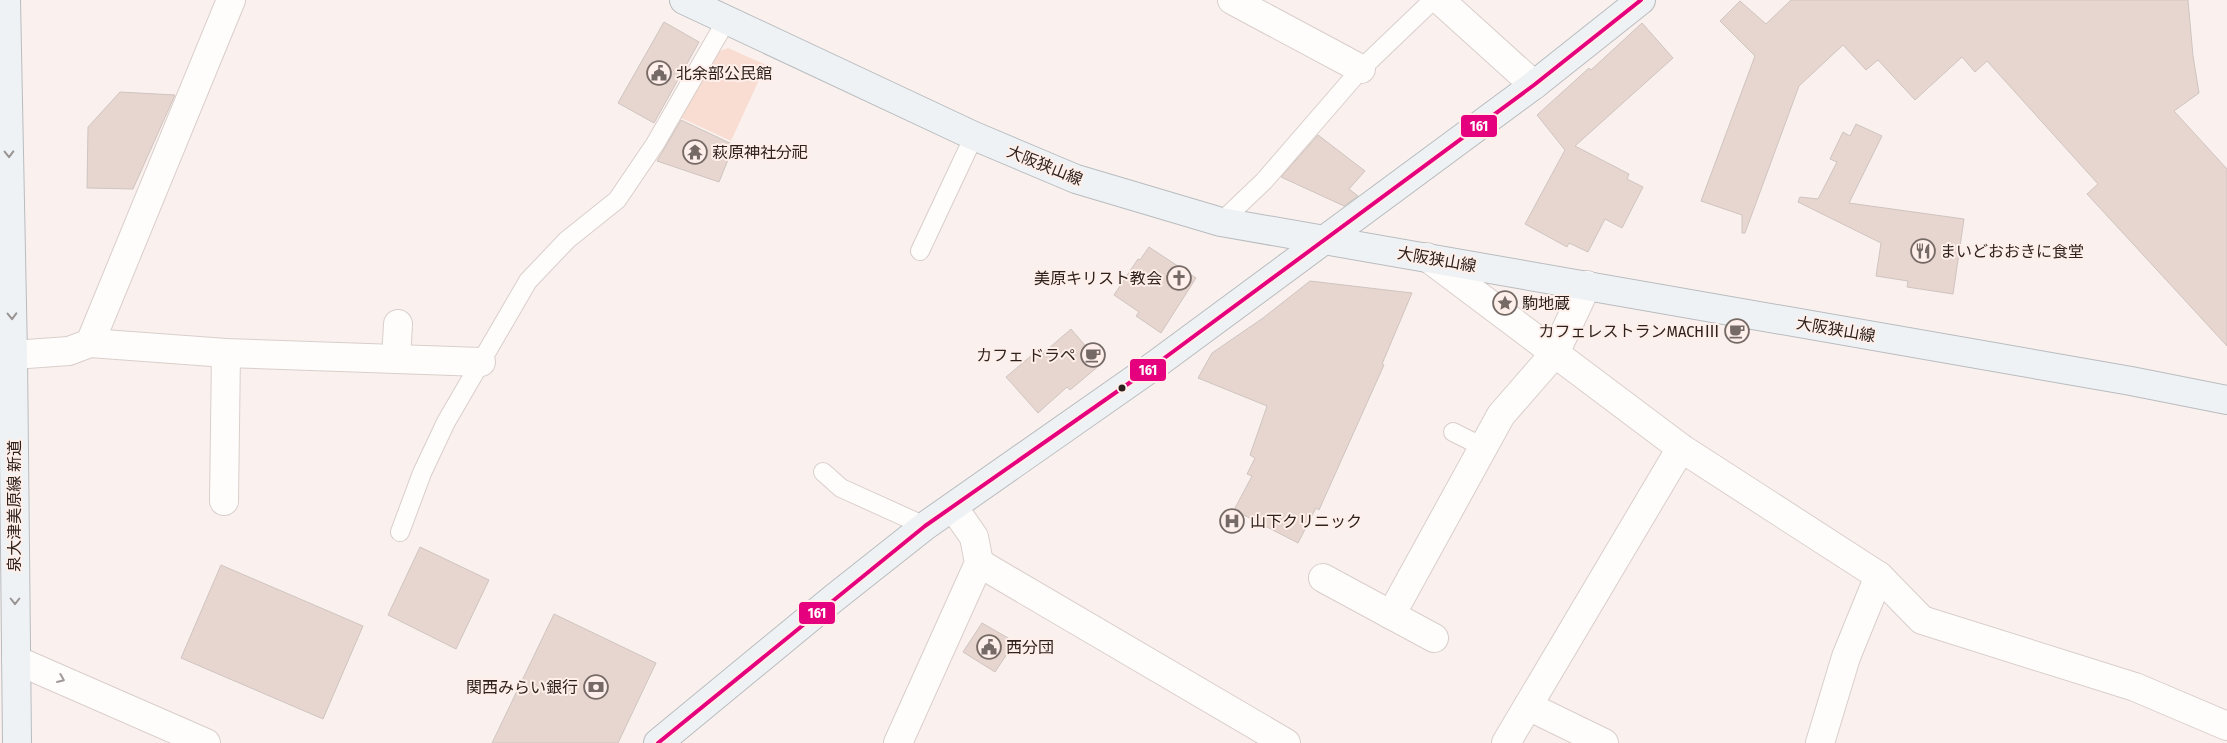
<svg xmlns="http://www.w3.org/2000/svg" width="2227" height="743" font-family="'Fira Sans Condensed','Noto Sans JP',sans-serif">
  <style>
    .green { fill: #f9ddd3 }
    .building { fill: #e7d6cf; stroke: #cfc4c0 }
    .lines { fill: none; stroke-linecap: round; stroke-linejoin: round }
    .service-casing { stroke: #d9ceca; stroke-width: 20 }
    .minor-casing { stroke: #d9ceca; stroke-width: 30 }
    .primary-casing { stroke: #b9bcbf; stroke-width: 30 }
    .service { stroke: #fefdfc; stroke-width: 18 }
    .minor { stroke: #fefdfc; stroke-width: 28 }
    .primary { stroke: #eff2f4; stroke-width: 28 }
    .bus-1-casing { stroke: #feefea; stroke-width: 8 }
    .bus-1 { stroke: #e5007d; stroke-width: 4 }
    .oneway { stroke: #999493 }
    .oneway2 { stroke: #a19a98 }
    .bus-dot { fill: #2f221d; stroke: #feefea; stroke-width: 2 }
    .labels { text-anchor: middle; stroke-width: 4; stroke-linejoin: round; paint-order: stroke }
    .poi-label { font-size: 16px; fill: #2f221d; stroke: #feefea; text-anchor: start }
    .street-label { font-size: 16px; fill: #2f221d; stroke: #feefea }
    .line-badge { stroke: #feefea; stroke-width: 2 }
    .badge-label { font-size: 14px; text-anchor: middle; font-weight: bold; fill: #fff }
  </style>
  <rect width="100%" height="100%" fill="#faf1ee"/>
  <polygon class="green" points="728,48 766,65 731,141 679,117 715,53"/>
  <g class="building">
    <polygon points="1791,0 2188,0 2193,56 2199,93 2174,111 2227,169 2227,346 2087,194 2098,184 1987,61 1975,72 1962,57 1915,100 1878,60 1866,70 1843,45 1799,86 1745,233 1742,233 1742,215 1701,201 1755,56 1720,21 1740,1 1766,24"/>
    <polygon points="664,22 699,42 654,123 618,103"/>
    <polygon points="1642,23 1673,58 1575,146 1629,174 1627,179 1643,187 1622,228 1605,219 1588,252 1569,243 1567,247 1525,224 1565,150 1537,115 1589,68 1591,70"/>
    <polygon points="120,92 175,95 133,189 87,188 88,127"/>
    <polygon points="681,120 734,145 719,182 657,161"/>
    <polygon points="1856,124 1882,136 1849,203 1964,219 1953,294 1907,287 1908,281 1876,276 1881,243 1798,202 1800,197 1818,199 1837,162 1830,159 1843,132 1850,136"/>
    <polygon points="1318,135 1365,171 1349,189 1358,196 1344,206 1281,177"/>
    <polygon points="1149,247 1196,278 1161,333 1136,316 1139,312 1114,295 1138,259 1140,260"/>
    <polygon points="1310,281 1412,293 1382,364 1384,365 1319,510 1316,508 1298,543 1234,510 1252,476 1247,474 1255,458 1250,455 1267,406 1198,378 1212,353 1263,318"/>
    <polygon points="1071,329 1101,364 1070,390 1067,387 1038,413 1006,377 1038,350 1041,355"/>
    <polygon points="420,547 489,580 456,649 388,615"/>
    <polygon points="221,565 363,626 323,719 181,658"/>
    <polygon points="554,614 656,663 618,743 492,743"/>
    <polygon points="982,623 1015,642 995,672 963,652"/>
  </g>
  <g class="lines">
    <g class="service-casing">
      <g id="service">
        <polyline points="1221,222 1264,181 1361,69 1433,0"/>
        <polyline points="920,251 974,136"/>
        <polyline points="1453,432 1483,447"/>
        <polyline points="823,472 841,488 925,526"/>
        <polyline points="400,532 422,473 446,422 528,281 567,240 617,200 655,144 726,21"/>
      </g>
    </g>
    <g class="minor-casing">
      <g id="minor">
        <polyline points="1232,0 1361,69"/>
        <polyline points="1440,0 1534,85"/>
        <polyline points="1427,257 1681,448 1879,576"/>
        <polyline points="90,343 226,353 481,362"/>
        <polyline points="13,355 69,351 90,343 231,0"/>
        <polyline points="396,359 398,324"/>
        <polyline points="224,501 226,353"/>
        <polyline points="979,563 1286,743"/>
        <polyline points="1323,578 1434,638"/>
        <polyline points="1391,615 1501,415 1555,353 1587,285"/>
        <polyline points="16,660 206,743"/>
        <polyline points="1528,706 1604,743"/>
        <polyline points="898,743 979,563 974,537 953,507"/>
        <polyline points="1506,743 1681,448"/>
        <polyline points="1820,743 1846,657 1879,576 1922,620 2135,687 2227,726"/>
      </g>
    </g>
    <g class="primary-casing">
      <g id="primary">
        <polyline points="6,0 13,355 17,743"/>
        <polyline points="684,0 974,136 1076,179 1221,222 2131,381 2227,400"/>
        <polyline points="658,743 834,598 925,526 1155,365 1534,85 1641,0"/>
      </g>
    </g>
    <use href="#service" class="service"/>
    <use href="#minor" class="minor"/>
    <use href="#primary" class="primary"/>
    <g class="bus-1-casing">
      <polyline id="bus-1" points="658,743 925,526 1155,365 1534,85 1641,0"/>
    </g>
    <use href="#bus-1" class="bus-1"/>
  </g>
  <defs><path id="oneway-chevron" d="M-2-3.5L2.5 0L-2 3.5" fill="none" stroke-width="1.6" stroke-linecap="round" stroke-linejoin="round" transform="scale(1.25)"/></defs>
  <g class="oneway">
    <use href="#oneway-chevron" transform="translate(9 154) rotate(89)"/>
    <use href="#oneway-chevron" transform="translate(12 316) rotate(89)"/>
    <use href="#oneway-chevron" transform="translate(15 601) rotate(90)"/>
  </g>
  <use class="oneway2" href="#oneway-chevron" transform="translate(61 679) rotate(23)"/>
  <defs>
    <g id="civic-ring" transform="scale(1.25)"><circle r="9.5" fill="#feefea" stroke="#766a66" stroke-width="1.5"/><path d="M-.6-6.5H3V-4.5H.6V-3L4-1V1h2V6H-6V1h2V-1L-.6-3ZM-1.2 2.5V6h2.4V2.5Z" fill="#766a66"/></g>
    <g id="temple-ring" transform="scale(1.25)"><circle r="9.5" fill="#feefea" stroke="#766a66" stroke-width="1.5"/><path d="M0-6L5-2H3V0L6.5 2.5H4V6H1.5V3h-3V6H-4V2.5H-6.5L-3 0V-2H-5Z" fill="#766a66"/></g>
    <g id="restaurant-ring" transform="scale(1.25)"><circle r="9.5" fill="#feefea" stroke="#766a66" stroke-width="1.5"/><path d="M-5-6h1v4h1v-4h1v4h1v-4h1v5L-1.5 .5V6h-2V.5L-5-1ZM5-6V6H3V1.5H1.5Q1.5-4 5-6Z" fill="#766a66"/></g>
    <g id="church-ring" transform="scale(1.25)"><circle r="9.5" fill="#feefea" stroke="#766a66" stroke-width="1.5"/><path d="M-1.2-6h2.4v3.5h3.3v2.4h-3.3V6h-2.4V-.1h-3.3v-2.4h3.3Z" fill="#766a66"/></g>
    <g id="sight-ring" transform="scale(1.25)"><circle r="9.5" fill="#feefea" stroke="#766a66" stroke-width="1.5"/><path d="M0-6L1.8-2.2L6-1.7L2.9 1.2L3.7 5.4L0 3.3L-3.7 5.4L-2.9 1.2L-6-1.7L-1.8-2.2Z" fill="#766a66"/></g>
    <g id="cafe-ring" transform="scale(1.25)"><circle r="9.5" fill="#feefea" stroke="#766a66" stroke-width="1.5"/><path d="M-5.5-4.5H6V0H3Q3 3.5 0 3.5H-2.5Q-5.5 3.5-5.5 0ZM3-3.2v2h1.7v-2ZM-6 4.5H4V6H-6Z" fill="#766a66"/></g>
    <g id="hospital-ring" transform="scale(1.25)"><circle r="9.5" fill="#feefea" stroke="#766a66" stroke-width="1.5"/><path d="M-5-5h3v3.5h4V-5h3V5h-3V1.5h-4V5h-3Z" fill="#766a66"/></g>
    <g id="bank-ring" transform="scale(1.25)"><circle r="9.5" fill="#feefea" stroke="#766a66" stroke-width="1.5"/><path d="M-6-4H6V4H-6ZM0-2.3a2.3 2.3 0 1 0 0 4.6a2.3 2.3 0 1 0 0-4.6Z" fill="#766a66"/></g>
  </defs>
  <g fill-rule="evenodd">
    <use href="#civic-ring" x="659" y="73"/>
    <use href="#temple-ring" x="695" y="152"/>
    <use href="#restaurant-ring" x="1923" y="251"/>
    <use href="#church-ring" x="1179" y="278"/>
    <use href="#sight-ring" x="1505" y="303"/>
    <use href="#cafe-ring" x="1737" y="331"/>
    <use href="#cafe-ring" x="1093" y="355"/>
    <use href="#hospital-ring" x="1232" y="521"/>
    <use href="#civic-ring" x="989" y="647"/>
    <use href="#bank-ring" x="596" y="687"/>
  </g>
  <circle class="bus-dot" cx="1122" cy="388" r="4.5"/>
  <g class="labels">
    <g class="poi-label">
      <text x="676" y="79">北余部公民館</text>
      <text x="712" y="158">萩原神社分祀</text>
      <text x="1940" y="257">まいどおおきに食堂</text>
      <text x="1162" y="284" text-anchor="end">美原キリスト教会</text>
      <text x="1522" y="309">駒地蔵</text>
      <text x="1720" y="337" text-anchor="end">カフェレストランMACHⅢ</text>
      <text x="1076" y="361" text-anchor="end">カフェ ドラペ</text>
      <text x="1250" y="527">山下クリニック</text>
      <text x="1006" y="653">西分団</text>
      <text x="578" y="693" text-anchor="end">関西みらい銀行</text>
    </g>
    <g class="street-label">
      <text transform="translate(1045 165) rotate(22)" y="6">大阪狭山線</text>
      <text transform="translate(1437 259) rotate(10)" y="6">大阪狭山線</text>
      <text transform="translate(1836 329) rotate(10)" y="6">大阪狭山線</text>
      <text transform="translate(14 506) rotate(-90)" y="6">泉大津美原線 新道</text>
    </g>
  </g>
  <g class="line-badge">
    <rect x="1460" y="114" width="38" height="24" rx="5" fill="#e5007d"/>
    <rect x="1129" y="358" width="38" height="24" rx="5" fill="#e5007d"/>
    <rect x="798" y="601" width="38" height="24" rx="5" fill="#e5007d"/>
  </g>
  <g class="badge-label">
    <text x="1479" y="131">161</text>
    <text x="1148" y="375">161</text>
    <text x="817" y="618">161</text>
  </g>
</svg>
